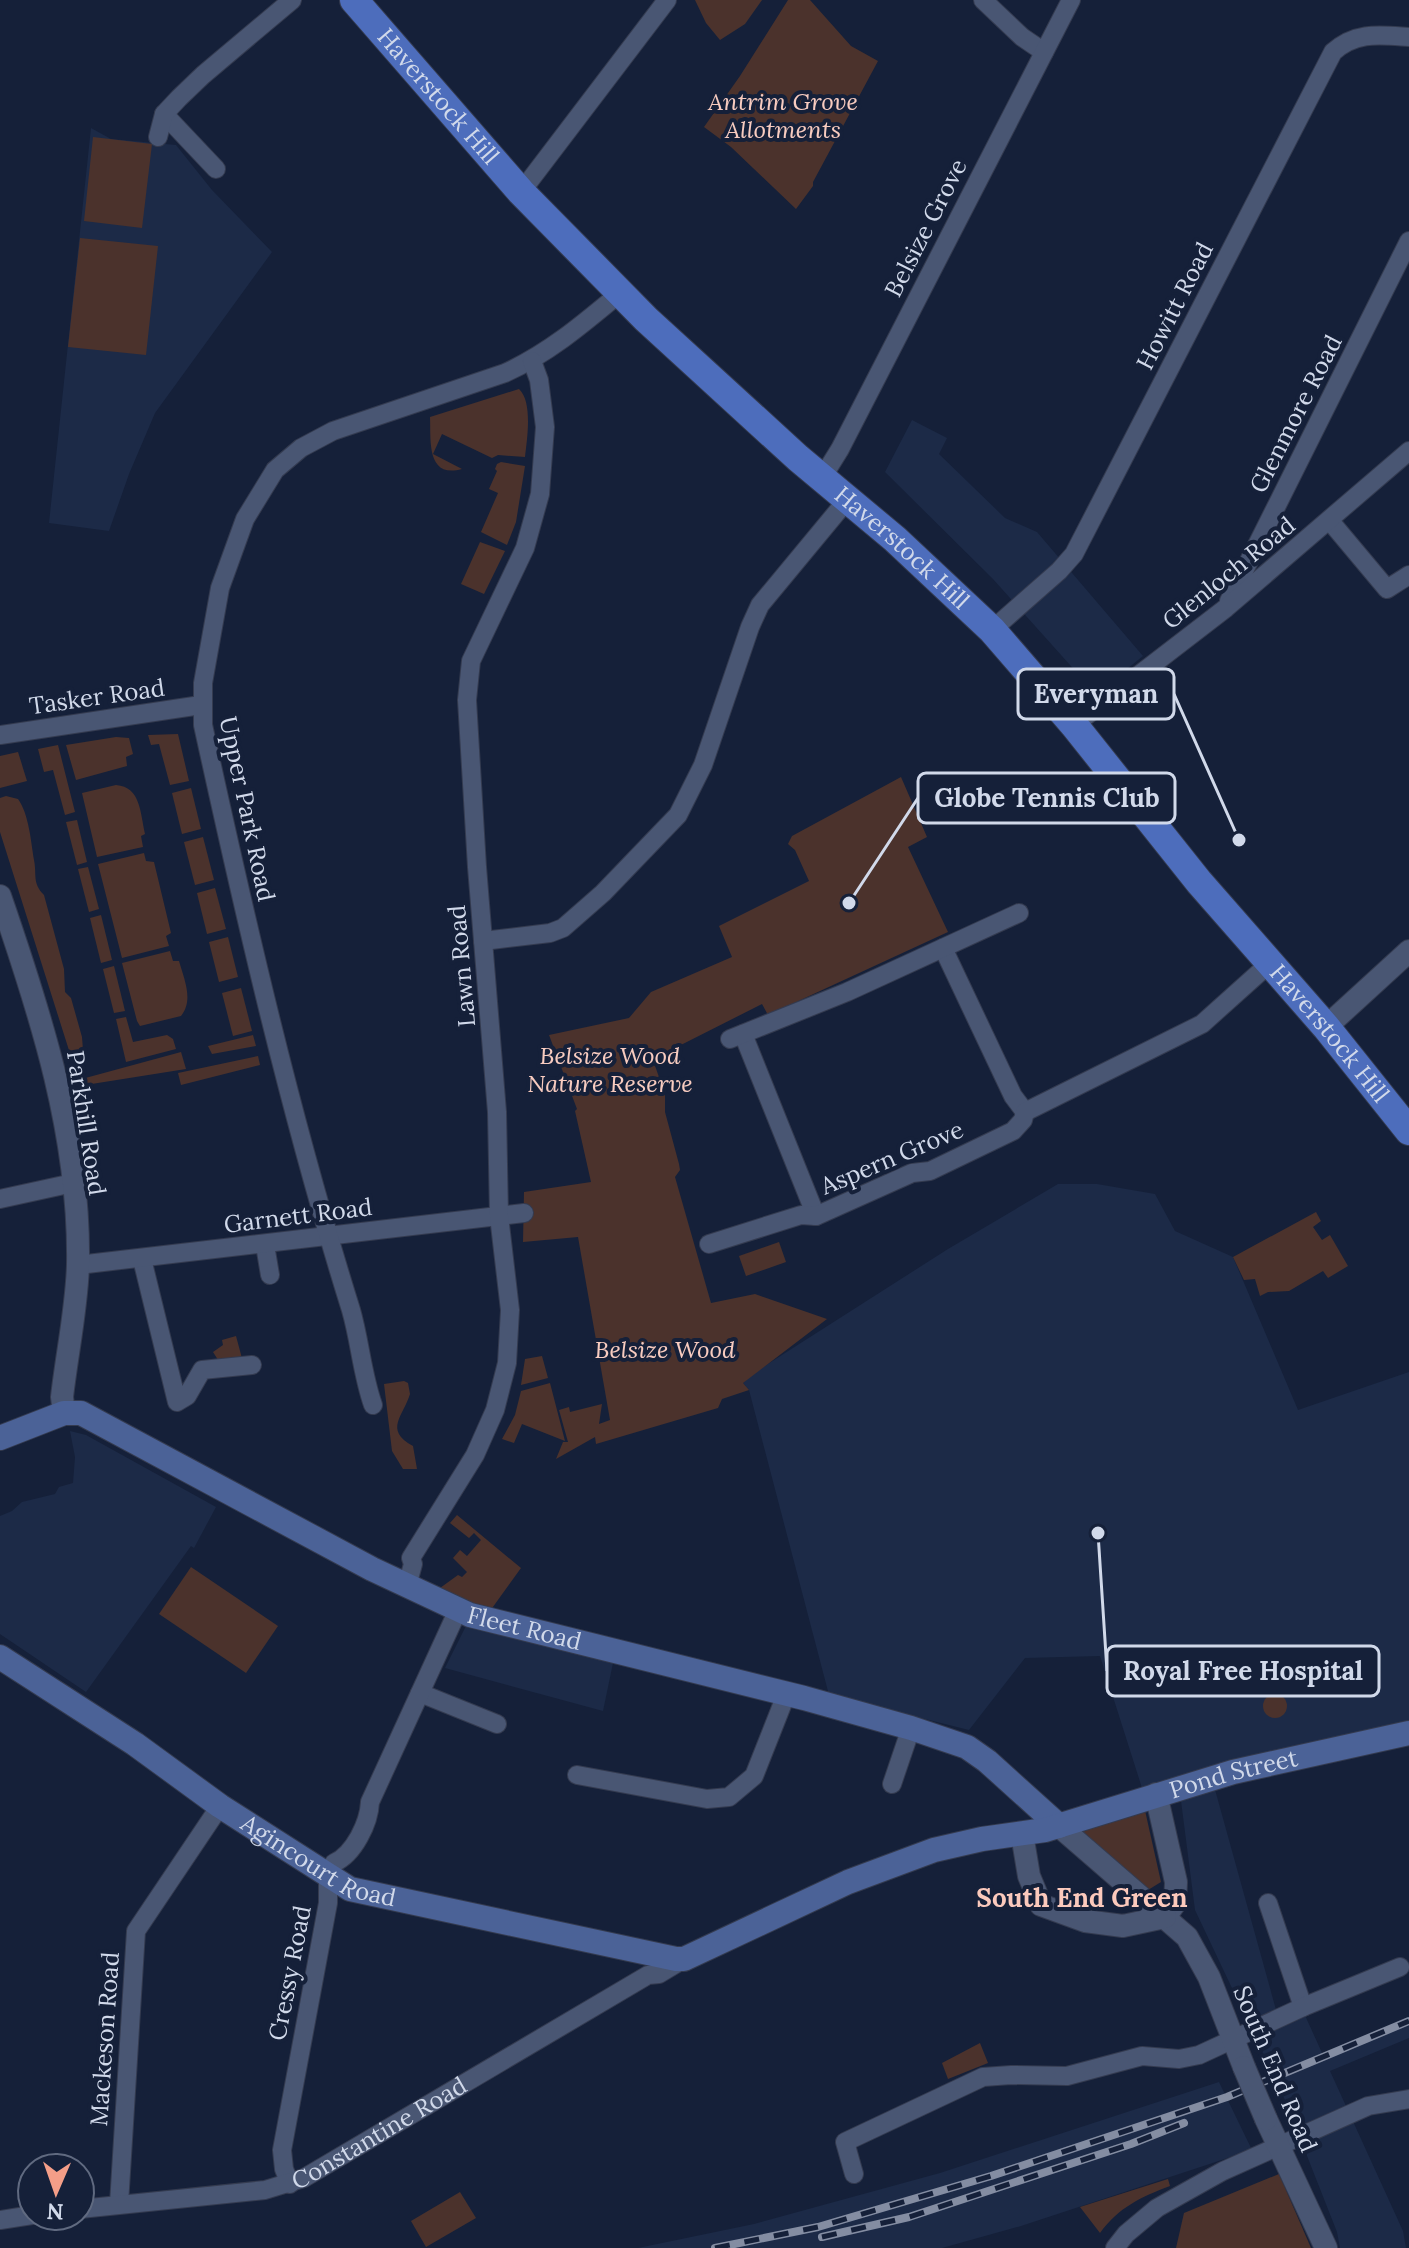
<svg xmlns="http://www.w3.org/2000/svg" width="1409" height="2248" font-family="Lora,serif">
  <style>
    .built { fill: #1c2a47 }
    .green { fill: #4b322c }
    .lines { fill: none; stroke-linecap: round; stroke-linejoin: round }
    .minor-casing { stroke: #343b50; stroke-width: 20 }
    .tertiary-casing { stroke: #343b50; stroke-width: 24 }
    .secondary-casing { stroke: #343b50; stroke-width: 26 }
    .primary-casing { stroke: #343b50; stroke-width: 30 }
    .minor { stroke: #495673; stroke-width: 18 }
    .tertiary { stroke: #495673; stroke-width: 22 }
    .secondary { stroke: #4b6297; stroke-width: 24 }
    .primary { stroke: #4d6dbc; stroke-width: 28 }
    .rail-casing { stroke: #848da2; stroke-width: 8 }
    .rail { stroke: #152039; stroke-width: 5; stroke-dasharray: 15; stroke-linecap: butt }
    .tertiary-bridge-casing { stroke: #343b50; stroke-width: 24; stroke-linecap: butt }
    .tertiary-bridge { stroke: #495673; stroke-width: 22 }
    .labels { text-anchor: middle; stroke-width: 8; stroke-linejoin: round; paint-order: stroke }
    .street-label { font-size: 24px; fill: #d1d9ea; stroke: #152039 }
    .park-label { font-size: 24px; font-style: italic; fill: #f8ccc0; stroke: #152039 }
    .neighbourhood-label { font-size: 26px; font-weight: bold; fill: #fbc9bc; stroke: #152039 }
    .leader { fill: none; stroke: #d1d9ea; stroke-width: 3 }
    .callout-dot { fill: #d1d9ea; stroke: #152039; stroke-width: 3 }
    .callout { fill: #152039; stroke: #d1d9ea; stroke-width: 3 }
    .callout-label { font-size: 26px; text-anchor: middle; font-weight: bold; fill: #d1d9ea }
  </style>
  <rect width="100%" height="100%" fill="#152039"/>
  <g class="built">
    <polygon points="91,128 111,139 176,145 212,190 272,252 155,413 129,474 109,531 49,523"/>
    <polygon points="912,420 947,438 939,454 1005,518 1037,532 1143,656 1096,694 993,579 885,472"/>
    <polygon points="1058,1184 1097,1184 1155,1194 1175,1231 1233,1257 1298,1410 1409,1372 1409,1720 1282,1750 1142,1788 1100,1656 1025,1658 969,1730 829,1695 749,1390 743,1383 749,1376 948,1249"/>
    <polygon points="70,1431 86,1435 216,1507 194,1548 191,1546 86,1692 0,1634 0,1516 12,1511 22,1502 55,1494 59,1487 73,1483 75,1457"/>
    <polygon points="466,1626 613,1663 603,1711 445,1668"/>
    <polygon points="1214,1786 1278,2017 1303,2011 1323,2055 1409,2017 1409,2038 1330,2071 1403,2231 1406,2248 1340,2248 1337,2232 1285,2100 1195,1910 1180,1793"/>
    <polygon points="1219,2082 1252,2150 1021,2226 942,2248 638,2248 754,2224 940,2173"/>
  </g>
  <g class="green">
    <polygon points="695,0 762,0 745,24 720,40 706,23"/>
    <polygon points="788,0 810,0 851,46 878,61 813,182 813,186 796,209 731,147 704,127 740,76"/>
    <polygon points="93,137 152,144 142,228 84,221"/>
    <polygon points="80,238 158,246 146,355 68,347"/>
    <path d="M519 389C533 402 527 439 525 457L498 455 492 458 442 434 433 454 462 469C426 479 431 440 430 417Z"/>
    <polygon points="501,462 525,466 516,522 507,545 481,532 498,493 489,489 497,471 495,469 497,464"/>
    <polygon points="480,542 505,551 484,594 461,584"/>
    <polygon points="178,734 189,781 170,785 159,744 151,745 148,735"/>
    <polygon points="116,737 129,738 133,754 126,757 127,766 76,780 66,745"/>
    <polygon points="58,745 75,812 65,815 53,770 44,772 38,749"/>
    <polygon points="18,752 27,781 0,788 0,756"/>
    <polygon points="901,777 927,837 908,847 948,932 768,1015 762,1004 671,1050 672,1054 654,1063 665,1094 665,1112 679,1164 680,1170 675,1177 711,1303 755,1294 827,1319 743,1383 749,1390 722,1399 718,1408 596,1444 595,1437 556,1459 563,1442 568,1442 559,1410 569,1407 570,1412 602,1404 599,1424 610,1420 578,1237 523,1242 524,1192 591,1182 575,1111 577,1109 549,1035 629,1018 651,992 732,957 719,926 809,881 795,850 788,844 792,836"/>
    <path d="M116 785C141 787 140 813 145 834L141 836 143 847 97 857 82 793Z"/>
    <polygon points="191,788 201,829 182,834 172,793"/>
    <path d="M6 796 18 799C29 814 31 842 34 860 37 875 32 883 44 895L64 969 65 992 71 998 82 1037 83 1050 75 1065 73 1063 0 832V798Z"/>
    <polygon points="77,820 87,862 77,865 66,822"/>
    <polygon points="203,837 214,880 195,885 184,842"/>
    <polygon points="144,853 146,861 154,862 171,933 166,936 169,946 122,958 98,864"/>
    <polygon points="88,867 99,909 89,912 78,869"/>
    <polygon points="215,888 226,929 207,934 197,893"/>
    <polygon points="101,915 112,960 101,963 90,918"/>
    <polygon points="228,937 238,977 219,982 209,942"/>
    <path d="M170 951 173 961H179C184 979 194 1000 181 1016L140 1026 137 1021 122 963Z"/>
    <polygon points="114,966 125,1011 114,1013 103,969"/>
    <polygon points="241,988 252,1031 233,1036 222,993"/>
    <polygon points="126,1017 133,1042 167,1035 173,1039 176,1049 126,1062 116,1019"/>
    <polygon points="253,1035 256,1046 212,1054 208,1046"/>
    <polygon points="181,1052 186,1069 79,1086 78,1080"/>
    <polygon points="258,1056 260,1065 181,1085 178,1073"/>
    <polygon points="1316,1212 1321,1221 1313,1227 1322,1240 1330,1235 1348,1266 1328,1278 1323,1271 1289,1291 1268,1292 1260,1296 1255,1279 1244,1280 1233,1257"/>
    <polygon points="779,1242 786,1262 746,1276 739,1256"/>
    <polygon points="236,1336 243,1362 220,1363 213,1352 223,1345 222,1340"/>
    <polygon points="542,1356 548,1378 521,1385 525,1359"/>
    <path d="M404 1381 408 1383 410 1394C404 1415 383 1430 413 1446L417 1469H403L392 1451 384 1384Z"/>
    <polygon points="550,1383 565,1441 522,1424 514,1443 502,1439 515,1415 521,1391"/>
    <polygon points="457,1515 521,1568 490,1611 440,1588 458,1575 462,1577 467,1572 453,1558 460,1550 467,1556 481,1540 474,1533 469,1538 450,1523"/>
    <polygon points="191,1567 278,1626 246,1673 159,1614"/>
    <circle cx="1275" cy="1706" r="12"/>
    <polygon points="1144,1806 1161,1882 1148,1890 1077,1829"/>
    <polygon points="980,2043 988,2063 948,2079 942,2063"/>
    <polygon points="1279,2174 1311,2248 1176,2248 1184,2213"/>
    <path d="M1168 2179 1170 2186C1141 2197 1119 2207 1100 2233L1080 2207Z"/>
    <polygon points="460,2192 476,2218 426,2247 411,2221"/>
  </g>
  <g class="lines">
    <g class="minor-casing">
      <g id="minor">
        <polyline points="983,0 1022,37 1044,52"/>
        <polyline points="164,114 216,169"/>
        <polyline points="158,137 164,114 179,98 203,75 292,0"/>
        <polyline points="521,192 667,0"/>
        <polyline points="822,478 840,449 1071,0"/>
        <polyline points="1330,521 1387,589 1409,575"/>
        <polyline points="1229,601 1409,241"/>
        <path d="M992 630 1059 571 1074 554 1333 52C1356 31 1380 35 1409 37"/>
        <polyline points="1074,725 1226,608 1409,451"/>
        <polyline points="0,735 201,705"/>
        <polyline points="483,941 550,933 563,928 603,893 678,815 703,765 750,627 760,605 847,500"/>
        <polyline points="943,948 1013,1096 1025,1112"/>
        <polyline points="743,1034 816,1216"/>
        <polyline points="730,1039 847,992 1019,913"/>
        <polyline points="0,1199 73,1183"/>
        <polyline points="709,1244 801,1215 816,1216 912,1173 930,1171 1013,1131 1023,1120 1025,1112 1202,1024 1270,963"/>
        <polyline points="265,1245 270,1275"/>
        <polyline points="142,1259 177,1402 187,1396 202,1370 252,1365"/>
        <polyline points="78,1265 524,1213"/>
        <path d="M373 1405C362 1374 360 1341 351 1310 291 1118 246 922 203 725V683L220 588 245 519 275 470 301 448 333 431 505 373C549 353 584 323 620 293"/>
        <polyline points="407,1586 413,1564 411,1558 475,1455 495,1410 507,1363 510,1310 499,1216 497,1112 477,867 467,700 471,661 525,548 540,494 545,427 539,380 532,361"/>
        <polyline points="420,1693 497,1724"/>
        <polyline points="577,1775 707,1799 729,1797 754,1776 786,1695"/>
        <polyline points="892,1784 911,1728"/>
        <polyline points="1268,1903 1303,2007"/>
        <polyline points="854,2174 845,2142 983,2077 1011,2075 1067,2076 1142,2056 1179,2059 1199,2055 1303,2007 1400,1967"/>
        <path d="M290 2184 284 2169 282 2150 328 1903V1876L334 1863C354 1854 369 1823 370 1802L458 1610"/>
        <polyline points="119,2204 136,1931 220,1806"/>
        <path id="s1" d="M80 2209 265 2190 304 2178 648 1975 659 1974 684 1959"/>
        <polyline points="0,2220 32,2215"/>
        <polyline points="1115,2248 1126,2234 1157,2208 1223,2171 1368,2106 1409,2099"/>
      </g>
    </g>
    <g class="tertiary-casing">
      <g id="tertiary">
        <path d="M0 896C41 1015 80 1136 78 1264 77 1307 67 1353 62 1397L64 1413"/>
        <polyline points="1326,1027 1409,951"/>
        <polyline points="1156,1794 1176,1882 1175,1903 1165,1917"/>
        <polyline points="1059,1826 1187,1937 1209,1977 1244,2067"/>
        <polyline points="1022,1834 1029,1876 1041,1905 1085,1921 1123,1926 1165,1917"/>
        <polyline points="1266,2119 1326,2248"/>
      </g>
    </g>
    <g class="secondary-casing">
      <g id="secondary">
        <path id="s2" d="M0 1438 64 1413H81L372 1569 470 1615 804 1698 911 1728 967 1747 987 1761 1059 1826"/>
        <path id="s3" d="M0 1657 135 1744 220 1806 350 1889 676 1959H684L848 1882 934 1850 982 1839 1045 1830 1233 1772 1409 1733"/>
      </g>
    </g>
    <g class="primary-casing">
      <g id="primary">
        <path id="s4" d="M354 0 521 192 646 319 798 458 895 539 992 630 1074 725 1199 882 1326 1027 1409 1131"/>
      </g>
    </g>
    <use href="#minor" class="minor"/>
    <use href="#tertiary" class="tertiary"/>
    <use href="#secondary" class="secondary"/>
    <use href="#primary" class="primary"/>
    <g class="rail-casing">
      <g id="rail">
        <polyline points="822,2237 909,2217 1131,2144 1184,2123"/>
        <polyline points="715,2248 818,2227 991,2176 1227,2097 1409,2021"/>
      </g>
    </g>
    <use href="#rail" class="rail"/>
    <g class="tertiary-bridge-casing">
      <polyline id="tertiary-bridge" points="1244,2067 1266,2119"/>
    </g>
    <use href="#tertiary-bridge" class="tertiary-bridge"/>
  </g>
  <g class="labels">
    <g class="street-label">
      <text dy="8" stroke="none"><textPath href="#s4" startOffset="128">Haverstock Hill</textPath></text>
      <text transform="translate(926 228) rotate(-63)" y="8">Belsize Grove</text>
      <text transform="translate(1175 306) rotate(-63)" y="8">Howitt Road</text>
      <text transform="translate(1296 414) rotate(-63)" y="8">Glenmore Road</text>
      <text dy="8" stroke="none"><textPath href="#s4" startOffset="776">Haverstock Hill</textPath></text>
      <text transform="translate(1229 573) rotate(-39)" y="8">Glenloch Road</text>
      <text transform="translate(97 697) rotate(-8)" y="8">Tasker Road</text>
      <text transform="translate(247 809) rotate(78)" y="8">Upper Park Road</text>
      <text transform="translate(462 966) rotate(-95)" y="8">Lawn Road</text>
      <text dy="8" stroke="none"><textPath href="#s4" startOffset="1424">Haverstock Hill</textPath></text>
      <text transform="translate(86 1123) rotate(81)" y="8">Parkhill Road</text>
      <text transform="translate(892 1158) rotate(-23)" y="8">Aspern Grove</text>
      <text transform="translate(298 1216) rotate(-7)" y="8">Garnett Road</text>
      <text dy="8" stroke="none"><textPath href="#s2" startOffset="580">Fleet Road</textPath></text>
      <text dy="8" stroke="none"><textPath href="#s3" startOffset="1344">Pond Street</textPath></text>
      <text dy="8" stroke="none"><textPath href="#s3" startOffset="380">Agincourt Road</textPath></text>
      <text transform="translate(290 1973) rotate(-79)" y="8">Cressy Road</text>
      <text transform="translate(105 2039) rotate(-86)" y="8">Mackeson Road</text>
      <text transform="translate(1275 2069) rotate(67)" y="8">South End Road</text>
      <text dy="8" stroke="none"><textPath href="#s1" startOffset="314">Constantine Road</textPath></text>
    </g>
    <g class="park-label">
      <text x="783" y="110">Antrim Grove<tspan x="783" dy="28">Allotments</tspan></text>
      <text x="610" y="1064">Belsize Wood<tspan x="610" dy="28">Nature Reserve</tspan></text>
      <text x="665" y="1358">Belsize Wood</text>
    </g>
    <g class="neighbourhood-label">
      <text x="1082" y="1907">South End Green</text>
    </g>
  </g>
  <path class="leader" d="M1239 840L1174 694M849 903L918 798M1098 1533L1107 1671"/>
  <g class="callout-dot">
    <circle cx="1239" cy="840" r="8"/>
    <circle cx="849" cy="903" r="8"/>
    <circle cx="1098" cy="1533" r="8"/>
  </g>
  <g class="callout">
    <rect x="1018" y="669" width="156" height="50" rx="8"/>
    <rect x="918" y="773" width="257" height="50" rx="8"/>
    <rect x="1107" y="1646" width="272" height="50" rx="8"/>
  </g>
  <g class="callout-label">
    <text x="1096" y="703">Everyman</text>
    <text x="1047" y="807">Globe Tennis Club</text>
    <text x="1243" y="1680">Royal Free Hospital</text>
  </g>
  <g transform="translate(56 2192) rotate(182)"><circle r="38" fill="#152039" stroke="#606a80" stroke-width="2"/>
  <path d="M0-6L14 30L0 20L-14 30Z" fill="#f49e88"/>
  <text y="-12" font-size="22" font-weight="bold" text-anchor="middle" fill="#d1d9ea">N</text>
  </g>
</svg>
